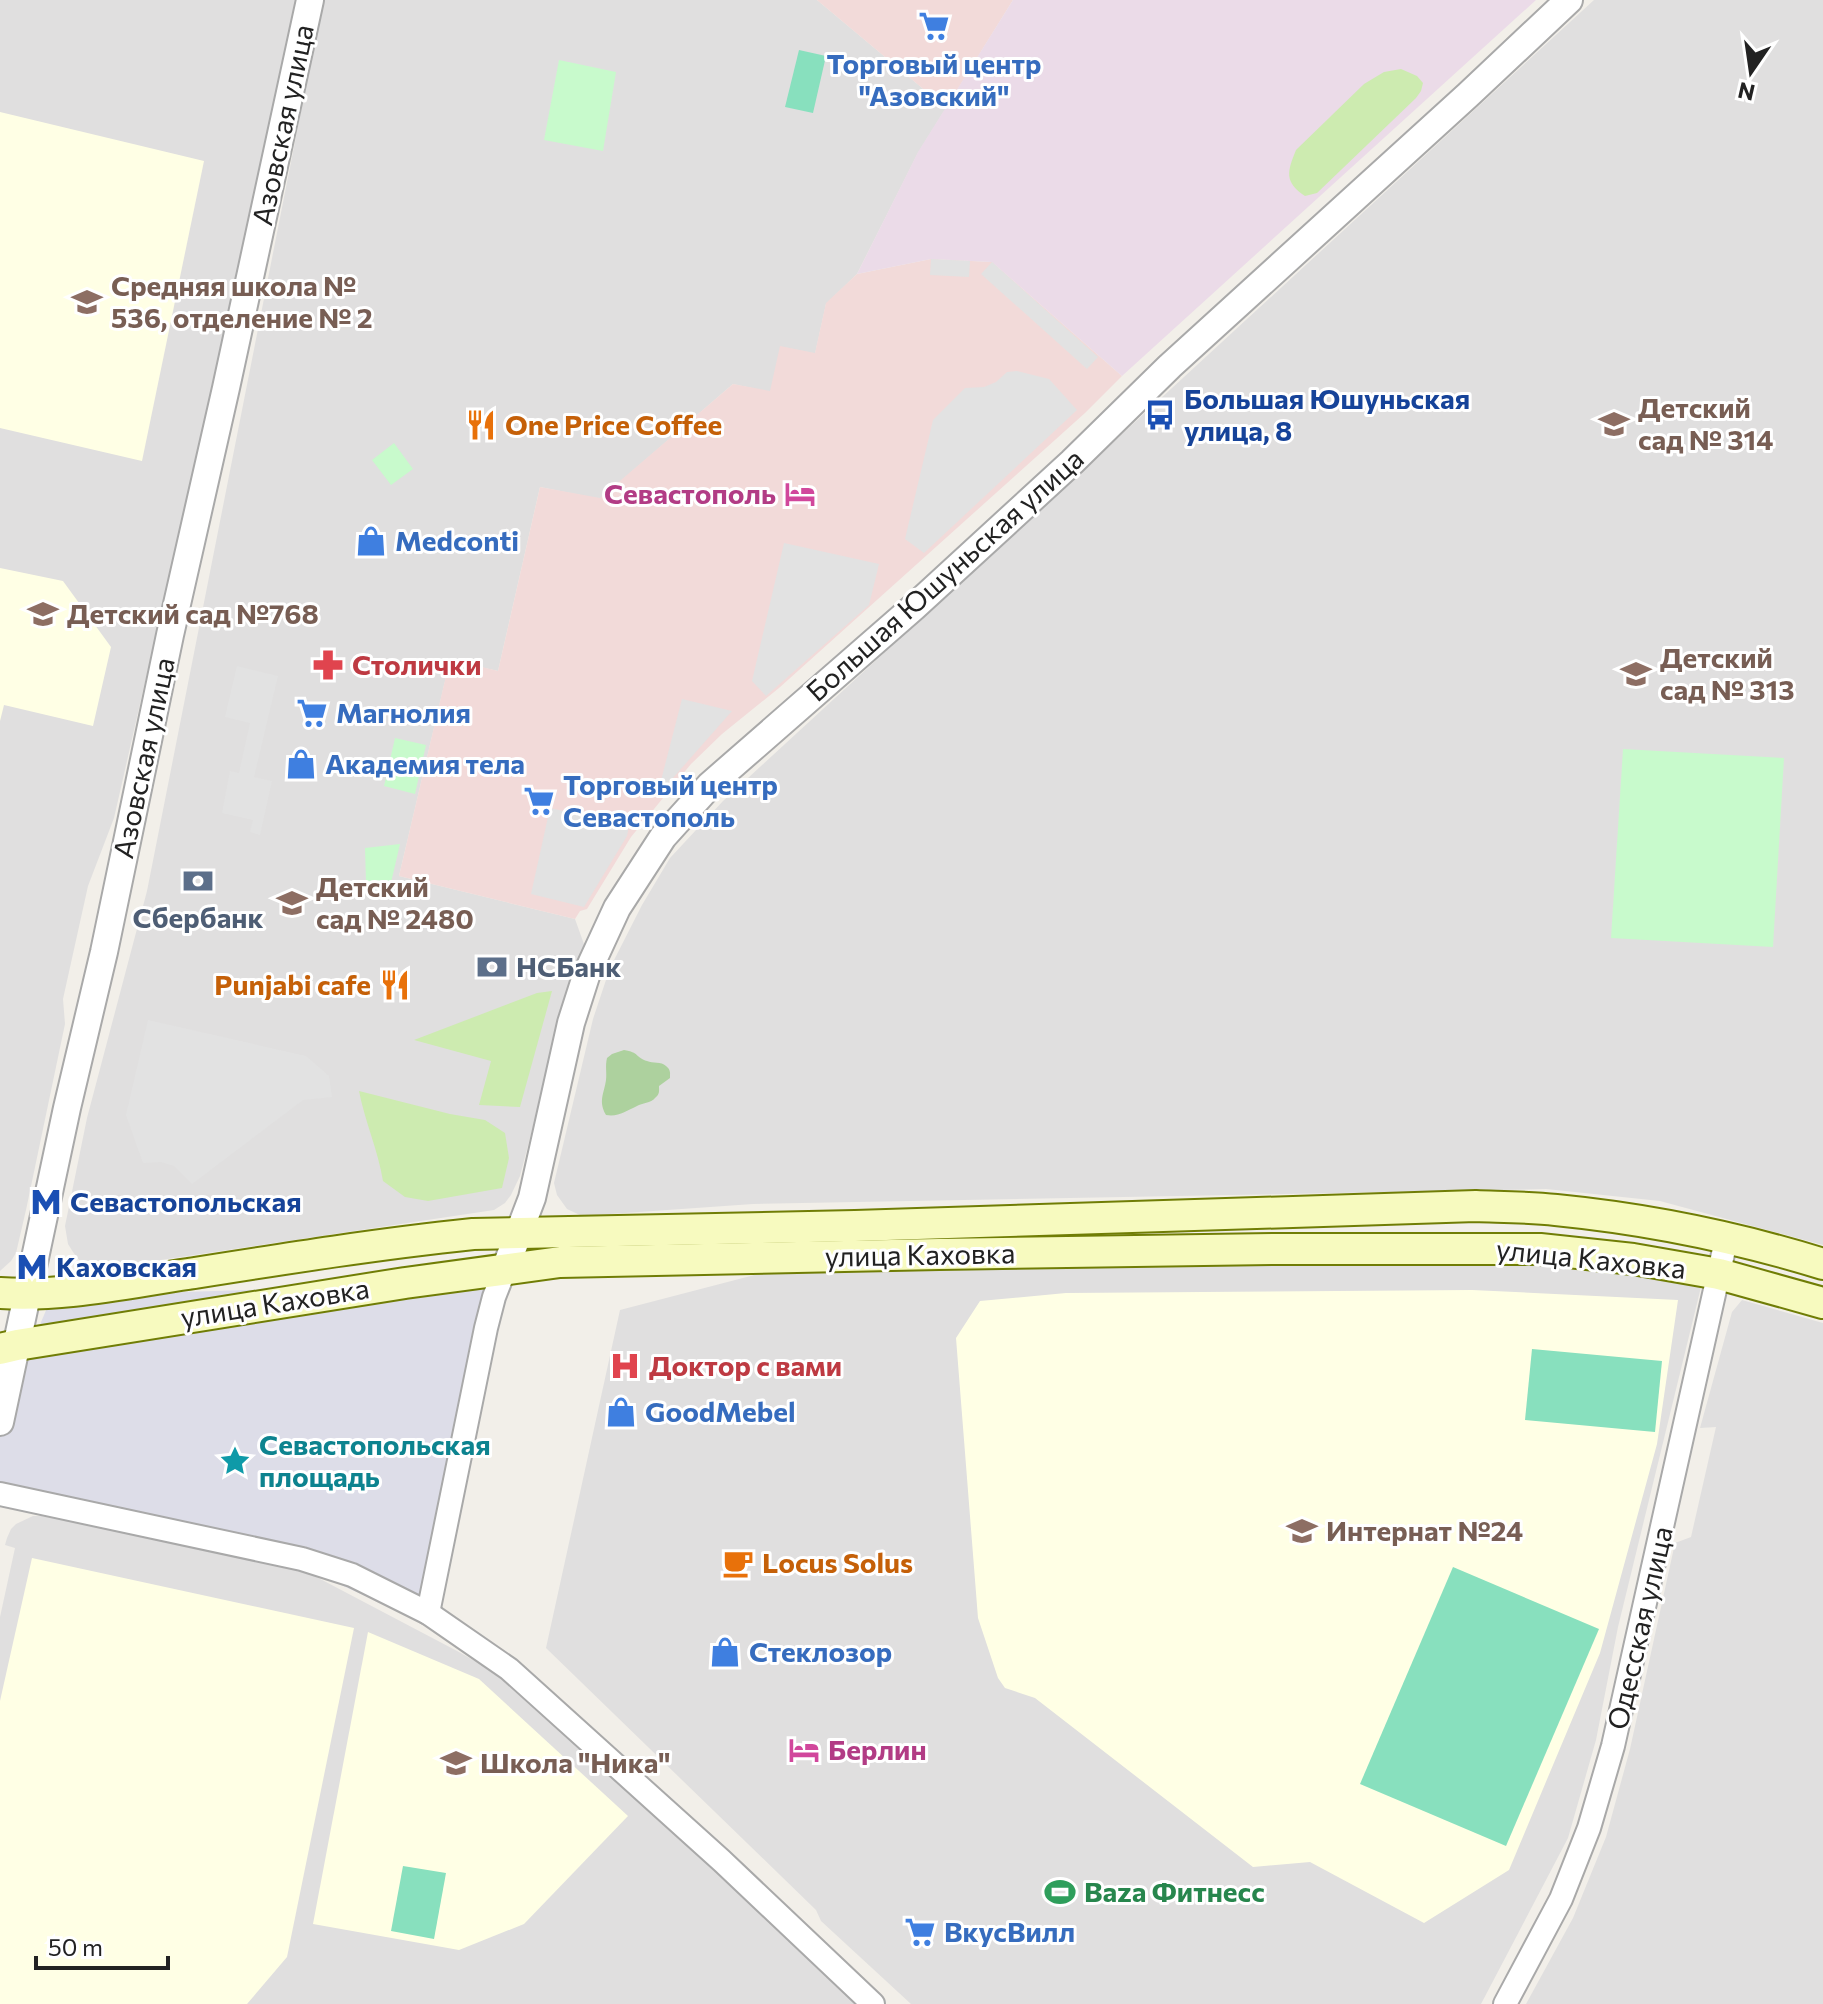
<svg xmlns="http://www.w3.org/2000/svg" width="1823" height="2004" font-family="Commissioner,sans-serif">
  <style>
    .residential { fill: #e0dfdf }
    .commercial { fill: #f2dad9 }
    .industrial { fill: #ebdbe8 }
    .education { fill: #ffffe5 }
    .grass { fill: #cdebb0 }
    .forest { fill: #add19e }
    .park { fill: #c8facc }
    .pitch { fill: #88e0be }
    .parking { fill: #e2e2e2 }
    .plaza { fill: #dddde8 }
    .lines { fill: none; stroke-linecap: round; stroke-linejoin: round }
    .minor-casing { stroke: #a9a9a9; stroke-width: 26 }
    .tertiary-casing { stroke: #a9a9a9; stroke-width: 30 }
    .secondary-casing { stroke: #707d05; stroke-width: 34 }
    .minor { stroke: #fff; stroke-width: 22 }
    .tertiary { stroke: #fff; stroke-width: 26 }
    .secondary { stroke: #f7fabf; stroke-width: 30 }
    .labels { text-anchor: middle; stroke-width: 6; stroke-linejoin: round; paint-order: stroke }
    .shop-label { font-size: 28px; font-weight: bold; fill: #366cbe; stroke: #fff; text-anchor: start }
    .street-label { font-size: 28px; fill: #222; stroke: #fff }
    .education-label { font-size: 28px; font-weight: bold; fill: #785e54; stroke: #fff; text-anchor: start }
    .transit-label { font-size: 28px; font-weight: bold; fill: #164399; stroke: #fff; text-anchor: start }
    .food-label { font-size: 28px; font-weight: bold; fill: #c56008; stroke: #fff; text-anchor: start }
    .hotel-label { font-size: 28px; font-weight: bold; fill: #b23c85; stroke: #fff; text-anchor: end }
    .health-label { font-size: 28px; font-weight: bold; fill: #be3a42; stroke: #fff; text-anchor: start }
    .service-label { font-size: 28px; font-weight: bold; fill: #4e5e75; stroke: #fff }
    .culture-label { font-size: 28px; font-weight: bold; fill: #0d838f; stroke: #fff; text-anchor: start }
    .leisure-label { font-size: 28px; font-weight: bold; fill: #27864d; stroke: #fff; text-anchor: start }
  </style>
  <rect width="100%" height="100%" fill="#f2efe9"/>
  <g class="residential">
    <polygon points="0,0 297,0 215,375 114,818 88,886 63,999 65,1024 26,1210 16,1253 11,1261 0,1271"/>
    <polygon points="323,0 817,0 946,108 918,153 857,274 826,304 815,354 770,392 733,384 600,499 540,487 498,671 450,660 399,876 575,919 585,947 565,1005 520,1176 511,1195 505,1203 494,1210 161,1260 97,1267 80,1261 73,1252 68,1244 65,1226 87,1118 147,891"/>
    <polygon points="1594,0 1823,0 1823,1245 1660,1201 1546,1189 753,1204 582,1216 567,1209 557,1195 554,1183 593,1019 610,968 642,905 670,858 723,801"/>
    <polygon points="1511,1255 1690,1275 1701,1287 1618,1627 1596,1740 1568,1838 1481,2004 911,2004 821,1921 816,1910 546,1648 620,1310 774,1270"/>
    <polygon points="1742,1300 1823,1323 1823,2004 1526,2004 1573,1918 1606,1837 1630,1749 1675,1543 1691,1537 1716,1427 1700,1428 1732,1312"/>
    <polygon points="33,1516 42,1516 287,1566 307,1572 459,1652 503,1677 529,1696 861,2004 0,2004 0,1617 15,1548 5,1545 7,1538 11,1529 16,1524"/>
  </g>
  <g class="commercial">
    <polygon points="817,0 1013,0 946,108"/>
    <polygon points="931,259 992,262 1122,376 1085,413 779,688 722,734 691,764 631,837 587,909 580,911 575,919 399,876 450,659 498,671 540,487 600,498 733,384 770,391 780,346 815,353 826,303 857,274"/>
  </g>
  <polygon class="industrial" points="1013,0 1536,0 1122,376 992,262 931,259 857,274 918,152"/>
  <g class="education">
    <polygon points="0,112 204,161 142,461 0,428"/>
    <polygon points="0,568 63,581 111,647 93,726 4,705 0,721"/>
    <polygon points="1472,1290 1678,1300 1657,1444 1600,1653 1509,1870 1424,1923 1310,1862 1253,1867 1035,1698 1005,1688 998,1678 978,1618 956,1338 980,1301 1066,1293"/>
    <polygon points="32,1558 354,1628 287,1957 247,2004 0,2004 0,1701"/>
    <polygon points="368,1632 479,1679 628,1816 524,1924 459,1950 313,1924"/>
  </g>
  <g class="grass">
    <path d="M1401 69 1417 76 1423 83 1421 91 1416 98 1317 193 1305 196C1284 182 1287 172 1296 150L1364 84 1384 72Z"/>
    <polygon points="552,991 520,1107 479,1105 491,1061 414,1040 537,993"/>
    <path d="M359 1091 450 1114 485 1120 505 1133 509 1158 502 1188 428 1201 405 1197 383 1181C378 1150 365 1122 359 1091Z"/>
  </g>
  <path class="forest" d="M624 1050C639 1052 636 1058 647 1061 653 1064 661 1061 666 1066 671 1070 670 1073 670 1078L659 1086C659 1091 660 1094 655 1098 651 1103 642 1103 637 1106 626 1111 619 1117 606 1115 598 1101 604 1094 606 1080 607 1073 605 1066 607 1058L612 1054Z"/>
  <g class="park">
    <polygon points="559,60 616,72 603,151 544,140"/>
    <polygon points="394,443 413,469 391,485 372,460"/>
    <polygon points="395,738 426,745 415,794 384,786"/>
    <polygon points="1623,749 1784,758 1773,947 1611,938"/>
    <polygon points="400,844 390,887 366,882 365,848"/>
  </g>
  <g class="pitch">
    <polygon points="799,50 826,56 813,113 785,107"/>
    <polygon points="1532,1349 1662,1361 1655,1432 1525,1420"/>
    <polygon points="1453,1567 1599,1629 1506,1846 1360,1784"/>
    <polygon points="403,1866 446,1873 434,1939 391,1931"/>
  </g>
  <g class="parking">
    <polygon points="931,259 970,261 969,277 930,275"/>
    <polygon points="992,262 1098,357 1087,369 981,274"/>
    <polygon points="1017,371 1049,379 1077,410 924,553 905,539 933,420 965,388 984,387 996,382 1007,372"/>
    <polygon points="784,543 879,564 869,605 766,696 752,681"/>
    <polygon points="237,666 278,676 254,777 272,781 260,835 250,832 253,820 222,813 230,771 239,773 250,723 225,717"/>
    <polygon points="682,699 732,711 657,796"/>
    <polygon points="550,808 629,826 627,836 584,907 531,894"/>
    <polygon points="148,1020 306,1056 329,1076 332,1097 303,1100 192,1184 174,1166 161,1162 143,1163 126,1115"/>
  </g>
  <polygon class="plaza" points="507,1282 436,1628 308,1570 0,1501 0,1420 52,1296"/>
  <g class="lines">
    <g class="minor-casing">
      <g id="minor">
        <polyline points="0,1494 302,1559 352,1575 428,1613 509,1669 722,1861 873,2004"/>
        <polyline points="428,1613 486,1328 494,1297 505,1269"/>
        <polyline points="1505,2004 1561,1899 1589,1828 1613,1746 1727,1236"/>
      </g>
    </g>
    <g class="tertiary-casing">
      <g id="tertiary">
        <polyline points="505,1269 532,1198 571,1023 587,973 617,908 663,837 710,785 914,607 1072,462 1170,366 1468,95 1569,0"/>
        <polyline points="0,1422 67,1108 104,952 170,635 226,388 310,0"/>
      </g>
    </g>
    <g class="secondary-casing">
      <g id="secondary">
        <path d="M0 1293C63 1297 126 1283 188 1274 283 1259 377 1244 473 1234L855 1226 1476 1206C1502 1207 1529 1207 1556 1210 1647 1219 1736 1237 1823 1264"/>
        <polyline points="0,1349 17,1345 405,1283 560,1262 939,1254 1274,1249 1540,1249 1633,1259 1719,1274 1823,1303"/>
      </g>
    </g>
    <use href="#minor" class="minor"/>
    <use href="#tertiary" class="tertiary"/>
    <use href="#secondary" class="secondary"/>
  </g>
  <defs>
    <g id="supermarket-bare" transform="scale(2.4)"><path d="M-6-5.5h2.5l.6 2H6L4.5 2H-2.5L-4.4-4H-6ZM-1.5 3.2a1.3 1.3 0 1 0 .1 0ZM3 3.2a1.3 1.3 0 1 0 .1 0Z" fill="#3f7fe0" stroke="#fff" stroke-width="2.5" paint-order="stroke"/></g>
    <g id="school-bare" transform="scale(2.4)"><path d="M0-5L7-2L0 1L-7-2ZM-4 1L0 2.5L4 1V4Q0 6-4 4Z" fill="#8d6e63" stroke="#fff" stroke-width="2.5" paint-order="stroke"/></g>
    <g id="bus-bare" transform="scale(2.4)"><path d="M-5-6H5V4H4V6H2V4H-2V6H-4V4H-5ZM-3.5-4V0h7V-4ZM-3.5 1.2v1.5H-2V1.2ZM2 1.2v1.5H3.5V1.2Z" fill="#1a4fb4" stroke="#fff" stroke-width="2.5" paint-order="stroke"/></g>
    <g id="restaurant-bare" transform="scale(2.4)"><path d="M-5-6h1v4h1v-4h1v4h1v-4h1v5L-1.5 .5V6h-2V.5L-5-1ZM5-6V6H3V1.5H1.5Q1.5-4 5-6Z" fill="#e8710a" stroke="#fff" stroke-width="2.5" paint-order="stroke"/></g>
    <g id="hotel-bare" transform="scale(2.4)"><path d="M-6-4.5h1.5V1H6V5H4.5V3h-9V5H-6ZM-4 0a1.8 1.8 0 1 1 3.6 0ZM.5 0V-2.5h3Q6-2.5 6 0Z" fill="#d1479c" stroke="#fff" stroke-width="2.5" paint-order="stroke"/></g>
    <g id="shop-bare" transform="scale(2.4)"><path d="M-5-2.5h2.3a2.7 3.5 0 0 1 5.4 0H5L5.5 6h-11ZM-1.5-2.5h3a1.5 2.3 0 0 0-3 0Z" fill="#3f7fe0" stroke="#fff" stroke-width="2.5" paint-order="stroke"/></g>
    <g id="pharmacy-bare" transform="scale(2.4)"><path d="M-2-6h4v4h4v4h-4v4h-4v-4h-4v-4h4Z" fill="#e0444e" stroke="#fff" stroke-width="2.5" paint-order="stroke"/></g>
    <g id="bank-bare" transform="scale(2.4)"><path d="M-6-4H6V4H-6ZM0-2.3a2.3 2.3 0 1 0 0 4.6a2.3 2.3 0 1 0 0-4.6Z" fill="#5c6f8a" stroke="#fff" stroke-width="2.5" paint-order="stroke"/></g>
    <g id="metro-bare" transform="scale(2.4)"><path d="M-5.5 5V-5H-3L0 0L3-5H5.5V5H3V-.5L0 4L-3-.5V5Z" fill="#1a4fb4" stroke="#fff" stroke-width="2.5" paint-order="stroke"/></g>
    <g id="hospital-bare" transform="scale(2.4)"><path d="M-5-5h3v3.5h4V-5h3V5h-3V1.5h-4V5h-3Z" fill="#e0444e" stroke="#fff" stroke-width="2.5" paint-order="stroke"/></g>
    <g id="sight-bare" transform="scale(2.4)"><path d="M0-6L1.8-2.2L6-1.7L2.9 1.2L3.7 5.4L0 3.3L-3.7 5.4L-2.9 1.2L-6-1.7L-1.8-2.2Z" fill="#0f9aa8" stroke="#fff" stroke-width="2.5" paint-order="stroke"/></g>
    <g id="cafe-bare" transform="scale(2.4)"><path d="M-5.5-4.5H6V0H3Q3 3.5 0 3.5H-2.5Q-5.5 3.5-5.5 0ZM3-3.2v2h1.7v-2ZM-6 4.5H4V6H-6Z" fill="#e8710a" stroke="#fff" stroke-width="2.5" paint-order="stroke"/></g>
    <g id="stadium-bare" transform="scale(2.4)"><path d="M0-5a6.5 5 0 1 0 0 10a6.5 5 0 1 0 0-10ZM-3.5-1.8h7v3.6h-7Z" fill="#2e9e5b" stroke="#fff" stroke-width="2.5" paint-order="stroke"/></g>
  </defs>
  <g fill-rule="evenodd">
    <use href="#supermarket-bare" x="934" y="26"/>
    <use href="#school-bare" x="87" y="302"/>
    <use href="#bus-bare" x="1160" y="415"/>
    <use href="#school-bare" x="1614" y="424"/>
    <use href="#restaurant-bare" x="481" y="425"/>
    <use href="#hotel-bare" x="800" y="494"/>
    <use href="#shop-bare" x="371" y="541"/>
    <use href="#school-bare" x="43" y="614"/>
    <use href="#pharmacy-bare" x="328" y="665"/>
    <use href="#school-bare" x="1636" y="674"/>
    <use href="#supermarket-bare" x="312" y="713"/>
    <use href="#shop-bare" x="301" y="764"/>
    <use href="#supermarket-bare" x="539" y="801"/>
    <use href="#bank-bare" x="198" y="881"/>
    <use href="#school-bare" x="292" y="903"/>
    <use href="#bank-bare" x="492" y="967"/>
    <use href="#restaurant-bare" x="395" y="985"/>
    <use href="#metro-bare" x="46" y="1202"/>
    <use href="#metro-bare" x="32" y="1267"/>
    <use href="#hospital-bare" x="625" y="1366"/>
    <use href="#shop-bare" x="621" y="1412"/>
    <use href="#sight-bare" x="235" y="1461"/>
    <use href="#school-bare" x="1302" y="1531"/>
    <use href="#cafe-bare" x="738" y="1563"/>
    <use href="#shop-bare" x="725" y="1652"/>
    <use href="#hotel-bare" x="804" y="1750"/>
    <use href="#school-bare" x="456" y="1763"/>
    <use href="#stadium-bare" x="1060" y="1892"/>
    <use href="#supermarket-bare" x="920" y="1932"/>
  </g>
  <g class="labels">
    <g class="shop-label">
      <text x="934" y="74" text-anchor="middle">Торговый центр<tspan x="934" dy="32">"Азовский"</tspan></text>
      <text x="395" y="551">Medconti</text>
      <text x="336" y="723">Магнолия</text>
      <text x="325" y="774">Академия тела</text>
      <text x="563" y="795">Торговый центр<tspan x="563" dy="32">Севастополь</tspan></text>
      <text x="645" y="1422">GoodMebel</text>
      <text x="749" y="1662">Стеклозор</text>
      <text x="944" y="1942">ВкусВилл</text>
    </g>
    <g class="street-label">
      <text transform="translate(283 125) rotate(-78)" y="10">Азовская улица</text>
      <text transform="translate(945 575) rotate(-42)" y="10">Большая Юшуньская улица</text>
      <text transform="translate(144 758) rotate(-78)" y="10">Азовская улица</text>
      <text transform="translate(920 1255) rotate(-1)" y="10">улица Каховка</text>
      <text transform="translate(1591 1259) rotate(6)" y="10">улица Каховка</text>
      <text transform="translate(275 1303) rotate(-9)" y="10">улица Каховка</text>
      <text transform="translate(1640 1628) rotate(-77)" y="10">Одесская улица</text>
    </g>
    <g class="education-label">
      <text x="111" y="296">Средняя школа №<tspan x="111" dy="32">536, отделение № 2</tspan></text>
      <text x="1638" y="418">Детский<tspan x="1638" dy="32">сад № 314</tspan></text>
      <text x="67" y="624">Детский сад №768</text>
      <text x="1660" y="668">Детский<tspan x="1660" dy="32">сад № 313</tspan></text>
      <text x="316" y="897">Детский<tspan x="316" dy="32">сад № 2480</tspan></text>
      <text x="1326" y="1541">Интернат №24</text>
      <text x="480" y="1773">Школа "Ника"</text>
    </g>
    <g class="transit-label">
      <text x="1184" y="409">Большая Юшуньская<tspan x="1184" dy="32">улица, 8</tspan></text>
      <text x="70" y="1212">Севастопольская</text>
      <text x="56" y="1277">Каховская</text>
    </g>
    <g class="food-label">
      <text x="505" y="435">One Price Coffee</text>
      <text x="371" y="995" text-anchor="end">Punjabi cafe</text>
      <text x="762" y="1573">Locus Solus</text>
    </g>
    <g class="hotel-label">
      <text x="776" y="504">Севастополь</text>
      <text x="828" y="1760" text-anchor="start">Берлин</text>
    </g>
    <g class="health-label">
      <text x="352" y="675">Столички</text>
      <text x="649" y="1376">Доктор с вами</text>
    </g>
    <g class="service-label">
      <text x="198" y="928">Сбербанк</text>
      <text x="516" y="977" text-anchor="start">НСБанк</text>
    </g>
    <g class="culture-label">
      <text x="259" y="1455">Севастопольская<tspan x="259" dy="32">площадь</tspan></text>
    </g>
    <g class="leisure-label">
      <text x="1084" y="1902">Baza Фитнесс</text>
    </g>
  </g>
  <g transform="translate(1751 72) rotate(193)" stroke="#ffffff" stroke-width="6" paint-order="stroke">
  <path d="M0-6L14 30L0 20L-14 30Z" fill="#222222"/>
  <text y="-12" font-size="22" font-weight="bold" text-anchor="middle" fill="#222222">N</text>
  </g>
  <path d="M36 1956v12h132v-12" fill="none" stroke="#222222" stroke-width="4"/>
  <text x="48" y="1956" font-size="24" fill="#222222" stroke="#ffffff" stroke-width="6" paint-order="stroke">50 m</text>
</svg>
